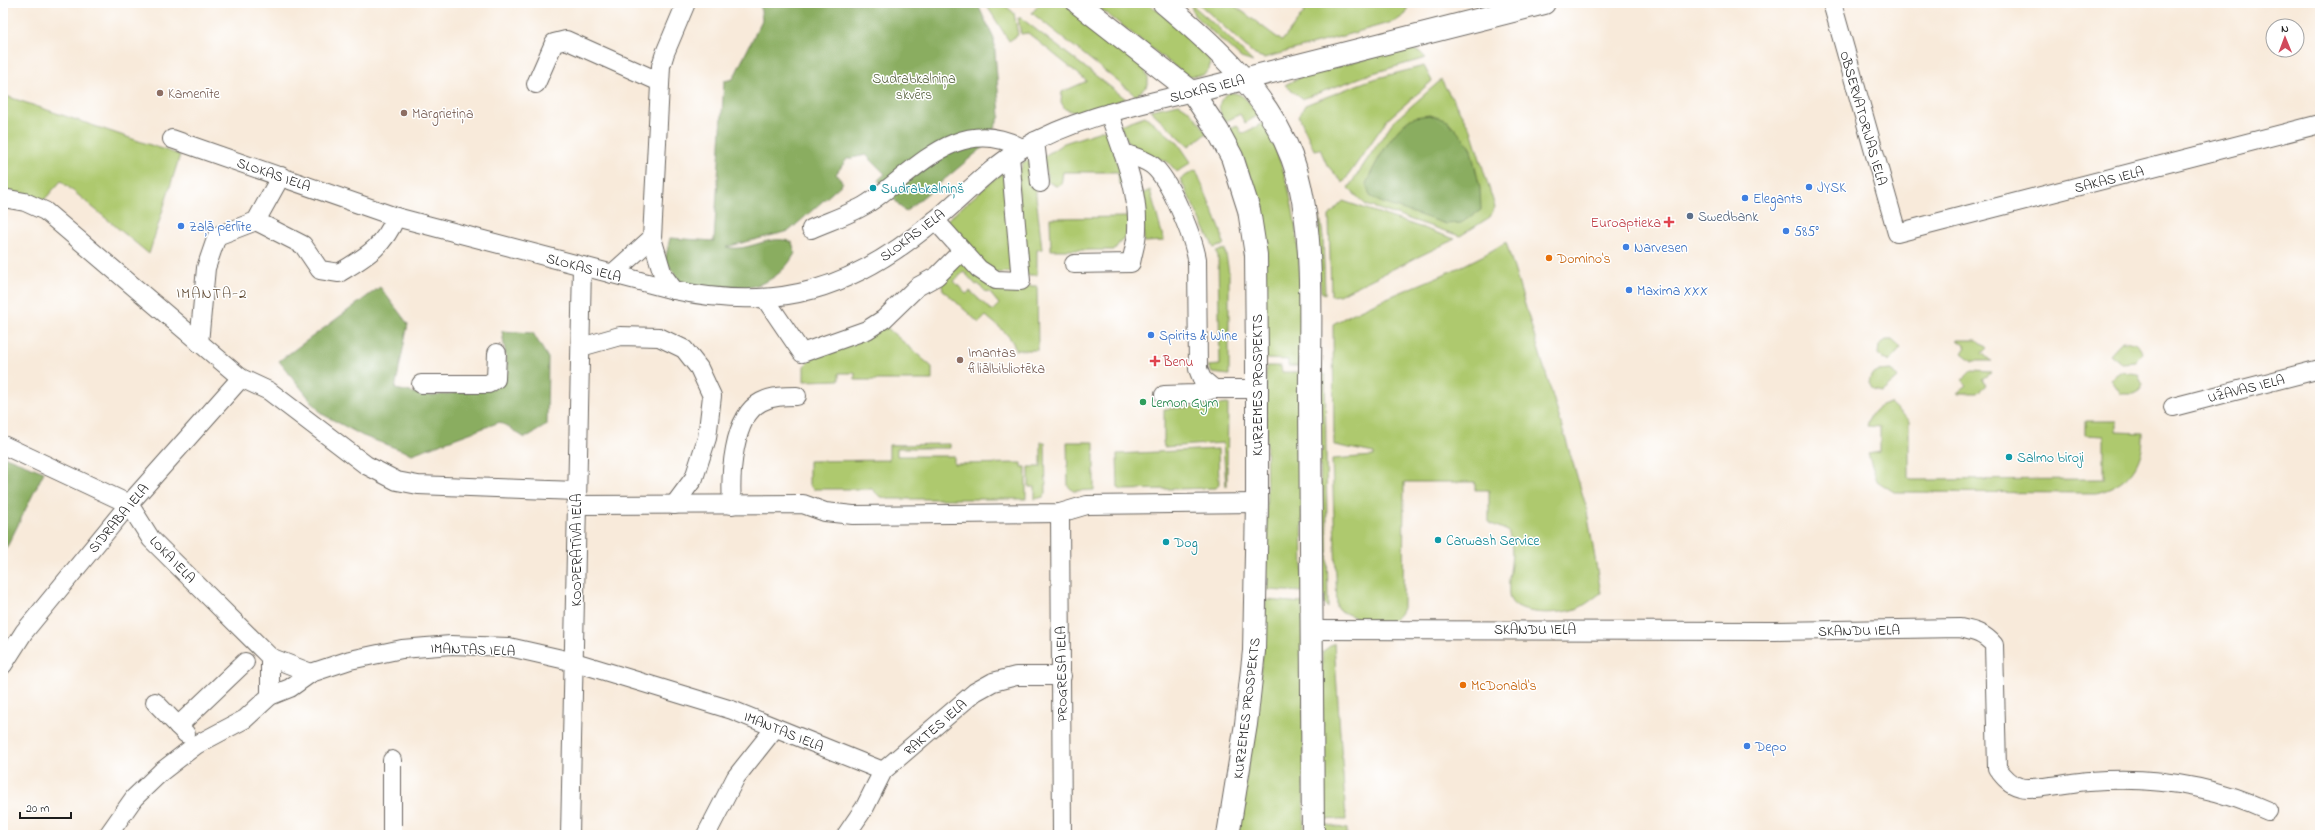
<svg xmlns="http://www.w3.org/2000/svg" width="2323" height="838" font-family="'Indie Flower',sans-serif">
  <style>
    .green { fill: #aec96e; stroke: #657245; fill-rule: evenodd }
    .forest { fill: #8aad61; stroke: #53643e }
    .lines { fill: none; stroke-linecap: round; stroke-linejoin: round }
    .street-casing { stroke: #69645e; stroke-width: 20 }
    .secondary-casing { stroke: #69645e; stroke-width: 24 }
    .street { stroke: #fff; stroke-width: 18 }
    .secondary { stroke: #fff; stroke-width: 22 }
    .education-dot { fill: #8d6e63; stroke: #fff; stroke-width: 1.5 }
    .shop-dot { fill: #3f7fe0; stroke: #fff; stroke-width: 1.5 }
    .culture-dot { fill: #0f9aa8; stroke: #fff; stroke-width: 1.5 }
    .service-dot { fill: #5c6f8a; stroke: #fff; stroke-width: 1.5 }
    .health-dot { fill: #e0444e; stroke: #fff; stroke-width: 1.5 }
    .food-dot { fill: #e8710a; stroke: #fff; stroke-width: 1.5 }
    .leisure-dot { fill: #2e9e5b; stroke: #fff; stroke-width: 1.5 }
    .labels { text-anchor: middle; stroke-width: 3; stroke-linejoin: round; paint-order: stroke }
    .park-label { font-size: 14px; fill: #56613d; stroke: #fff }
    .street-label { font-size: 14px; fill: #1c1c1c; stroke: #fff }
    .education-label { font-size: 14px; fill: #785e54; stroke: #fff; text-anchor: start }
    .shop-label { font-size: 14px; fill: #366cbe; stroke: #fff; text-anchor: start }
    .culture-label { font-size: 14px; fill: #0d838f; stroke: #fff; text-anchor: start }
    .service-label { font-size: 14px; fill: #4e5e75; stroke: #fff; text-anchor: start }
    .health-label { font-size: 14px; fill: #be3a42; stroke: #fff; text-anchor: end }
    .food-label { font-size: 14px; fill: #c56008; stroke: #fff; text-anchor: start }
    .leisure-label { font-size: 14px; fill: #27864d; stroke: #fff; text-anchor: start }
    .neighbourhood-label { font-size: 15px; letter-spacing: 1px; fill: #634e37; stroke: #fff }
  </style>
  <rect width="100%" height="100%" fill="#fff"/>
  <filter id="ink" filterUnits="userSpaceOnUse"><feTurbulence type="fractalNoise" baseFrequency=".025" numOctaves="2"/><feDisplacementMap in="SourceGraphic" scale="8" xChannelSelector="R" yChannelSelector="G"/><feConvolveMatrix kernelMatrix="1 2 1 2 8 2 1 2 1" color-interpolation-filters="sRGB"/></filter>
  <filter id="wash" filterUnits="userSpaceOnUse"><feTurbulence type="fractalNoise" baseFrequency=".012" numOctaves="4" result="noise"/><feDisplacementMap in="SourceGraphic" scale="16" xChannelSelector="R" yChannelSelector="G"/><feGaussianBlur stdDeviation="0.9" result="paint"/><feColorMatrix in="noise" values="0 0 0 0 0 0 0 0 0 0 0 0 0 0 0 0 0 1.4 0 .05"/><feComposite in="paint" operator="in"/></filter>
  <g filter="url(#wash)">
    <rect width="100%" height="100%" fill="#f8eada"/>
    <g class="green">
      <polygon points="985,3 1002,3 1014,13 1018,35 1009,41"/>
      <polygon points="1040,3 1063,3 1143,66 1148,78 1148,85 1136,96 1032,13"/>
      <polygon points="1093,3 1148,3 1176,25 1202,50 1210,60 1209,70 1203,75 1187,76"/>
      <polygon points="1190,3 1221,30 1253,62 1241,58 1194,15"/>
      <polygon points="1198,3 1231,3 1282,41 1305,11 1295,3 1408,3 1406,14 1396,21 1264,58 1255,55"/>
      <polygon points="1018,18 1021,18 1126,99 1076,113 1065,109 1061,102 1062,92 1087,81 1028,33 1021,34"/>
      <polygon points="1408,48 1420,52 1426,58 1373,73 1302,99 1285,85 1302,76"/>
      <polygon points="1424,66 1432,81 1387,120 1343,183 1327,165 1320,149 1314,150 1299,116 1305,105 1370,80"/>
      <polygon points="1441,80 1471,130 1495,207 1490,217 1460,236 1366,205 1348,188 1392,123"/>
      <path d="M1229 93C1244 91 1250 105 1259 115L1245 123 1240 114 1225 122C1218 111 1216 100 1229 93Z"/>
      <polygon points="3,95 180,155 149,254 61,181 44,200 3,190"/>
      <path d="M1179 104C1192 110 1199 122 1207 133L1189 146 1150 110Z"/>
      <polygon points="1145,116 1178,143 1191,162 1177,172 1168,162 1130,147 1120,125"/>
      <path d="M1263 123C1304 197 1301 283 1301 366H1288V360L1266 359 1258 206 1243 157 1228 129 1237 125 1242 134Z"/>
      <polygon points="1107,129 1124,184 1122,185 1119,184 1118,172 1063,172 1061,185 1056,186 1048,182 1043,157 1064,143"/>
      <polygon points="1032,160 1042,249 1037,250 1037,275 1025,275 1017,170 1021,169 1023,162"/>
      <polygon points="1005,170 1012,272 991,273 946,221"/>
      <polygon points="1196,170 1221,231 1224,245 1214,248 1180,179"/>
      <polygon points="1150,190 1164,241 1144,242 1142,194"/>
      <polygon points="1343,201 1455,239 1339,295 1331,296 1329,216"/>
      <polygon points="1320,216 1323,237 1325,294 1321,292 1317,245"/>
      <polygon points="1128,217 1131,228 1114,250 1051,250 1050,218"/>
      <path d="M1506 242 1586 506 1601 593C1592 599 1584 607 1573 610 1557 614 1510 617 1509 594 1507 569 1517 557 1508 531L1489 523V490H1475V482H1404L1403 608C1395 633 1355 619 1339 610L1337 607 1332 459 1374 456V453L1334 445 1333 324C1389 292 1452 277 1506 242Z"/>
      <polygon points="1225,249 1229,273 1229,375 1212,373 1208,366 1220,365 1218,256 1216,252"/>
      <path d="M961 260 1016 286H1037L1038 350H1015C1014 337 995 324 986 316L979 323 943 290 941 282ZM964 272 976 285 978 284 987 293 989 292 999 304 992 311 970 291 966 294 954 281Z"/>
      <polygon points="885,326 932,367 932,380 855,380 855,373 839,373 839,380 804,381 804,366 812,358"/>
      <polygon points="1886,340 1892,340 1901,348 1890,361 1882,359 1878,354 1879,345"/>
      <polygon points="1957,340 1977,340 1987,348 1982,353 1991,361 1972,361 1962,353 1966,347"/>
      <path d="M2122 341C2132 342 2139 342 2142 353L2135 362 2121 363 2110 354Z"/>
      <polygon points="1266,366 1281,366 1282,372 1301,372 1303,592 1267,590"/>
      <polygon points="1892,370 1898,378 1882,392 1873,390 1869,383 1871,375 1879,371"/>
      <polygon points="1971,371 1992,372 1982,379 1986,385 1977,393 1957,393 1967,385 1962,380"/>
      <polygon points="2121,372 2138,374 2143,384 2139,391 2133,394 2121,394 2111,379"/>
      <polygon points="1319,373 1325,375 1328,608 1322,602"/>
      <path d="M1890 403 1909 421V478L1912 480 2104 479V436L2085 435V421H2116V432L2143 433C2144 465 2127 486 2096 493L1894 492 1877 481 1868 454 1880 452V427L1867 426C1871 411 1876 407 1890 403Z"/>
      <polygon points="1228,404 1227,486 1226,486 1223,443 1164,447 1163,441 1164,441 1164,409"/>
      <polygon points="1041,442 1045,442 1046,493 1043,497 1035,499 1035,487 1029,487 1029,467 1041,467"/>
      <polygon points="1067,442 1094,442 1094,490 1073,491 1068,486"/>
      <polygon points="950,444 950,448 897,448 897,456 954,456 954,464 1022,463 1022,467 1026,467 1026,499 888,499 879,496 872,489 813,489 809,485 809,461 889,460 889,445"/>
      <polygon points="1218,449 1219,485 1216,488 1122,490 1118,488 1117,454"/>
      <polygon points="1266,600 1303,603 1304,835 1238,835 1263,652"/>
      <polygon points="1334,643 1346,820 1323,819 1322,652"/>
      <polygon points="1323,824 1347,829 1347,835 1323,835"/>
    </g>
    <g class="forest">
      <path d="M760 3H977L994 39 1000 116 986 145 905 212 878 180 885 174 866 155 847 159 836 174 843 183 789 231 726 247C750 253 768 233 792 242L795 253C772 297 720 293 680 282L665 260 670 238 714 241 724 81 733 79 762 20Z"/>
      <path d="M1430 115 1448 121 1470 146 1480 188 1481 210 1461 223 1446 224 1380 202 1370 196 1366 184C1374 165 1392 132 1409 120 1414 116 1424 116 1430 115Z"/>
      <polygon points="380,287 408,324 395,389 432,396 494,388 508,371 502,331 533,333 548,358 547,425 525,438 500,422 412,454 363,436 322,414 279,361"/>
      <polygon points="3,456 44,472 8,545 3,551"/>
    </g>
  </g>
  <g filter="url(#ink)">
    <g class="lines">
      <g class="street-casing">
        <g id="street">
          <polyline points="1832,3 1897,233 2320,124"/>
          <polyline points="536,84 554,43 566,40 660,82"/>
          <path d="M172 139 396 217 674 290C778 313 853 289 934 221 963 197 990 167 1023 148 1074 118 1135 106 1192 92"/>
          <polyline points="1035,141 1040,183"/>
          <path d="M1123 153C1132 156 1144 159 1152 165 1170 179 1193 237 1197 259L1198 369 1202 379 1214 389"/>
          <polyline points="3,198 25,202 45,211 241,378 269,391 366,465 397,481 418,485 576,491"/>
          <polyline points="935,220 979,269 996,280 1021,281 1010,156"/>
          <path d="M256 221 303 245 320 270 339 273C365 257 384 247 396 217"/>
          <path d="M811 229C829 221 851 214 867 204 915 172 958 113 1022 148"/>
          <polyline points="652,238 663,275 674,290"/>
          <path d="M1074 264 1131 263C1133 252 1137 241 1137 230 1139 189 1122 151 1109 113"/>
          <polyline points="612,274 652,238 661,66 665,53 686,3"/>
          <polyline points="766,300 802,353 867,330 884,319 917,287 937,276 962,251"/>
          <polyline points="199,343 206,268 217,236 256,221 281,176"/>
          <polyline points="581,347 620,336 659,337 684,349 699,368 712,396 707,438 694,478 674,505"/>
          <polyline points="421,384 488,384 496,379 497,353"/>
          <polyline points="1164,395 1195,394 1214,389 1257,389"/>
          <polyline points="2173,407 2320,369"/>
          <polyline points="3,445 129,504 151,539 270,657"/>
          <polyline points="576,505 803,504 825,512 853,515 1060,513 1087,505 1257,503"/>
          <path d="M732 505C730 477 732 417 761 402 772 396 784 396 797 396"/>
          <polyline points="1060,513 1062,835"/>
          <path d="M1312 630 1775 631 1960 628C1974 631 1984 633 1994 645L1997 768C2003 776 2010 785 2020 787 2034 791 2072 782 2089 781 2151 776 2212 785 2268 811"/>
          <polyline points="3,665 24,632 129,504 241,378"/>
          <polyline points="270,696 270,657 311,673"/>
          <polyline points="155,702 186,734"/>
          <polyline points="178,726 245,662"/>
          <polyline points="392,760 392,835"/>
          <polyline points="108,835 134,798 161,772 196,745 245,719 270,696 290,688 311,673 350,660 402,649 451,645 509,647 575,662 732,710 883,771"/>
          <polyline points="570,835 582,266"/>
          <polyline points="706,835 736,777 775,728"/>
          <polyline points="846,835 865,807 883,771 975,692 993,682 1016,676 1062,676"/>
        </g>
      </g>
      <g class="secondary-casing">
        <g id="secondary">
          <polyline points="1078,3 1192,92 1218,131 1232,157 1249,210 1256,255 1257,363 1257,503 1254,651 1246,724 1228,835"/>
          <path d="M1164 3C1215 46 1268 94 1292 158 1317 226 1309 328 1310 401 1311 545 1312 690 1313 835"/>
          <polyline points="1192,92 1544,3"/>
        </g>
      </g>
      <use href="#street" class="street"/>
      <use href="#secondary" class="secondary"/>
    </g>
  </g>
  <g class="education-dot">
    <circle cx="160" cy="93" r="4"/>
    <circle cx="404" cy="113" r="4"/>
    <circle cx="960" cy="360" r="4"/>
  </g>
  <g class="shop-dot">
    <circle cx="1809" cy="187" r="4"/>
    <circle cx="1745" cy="198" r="4"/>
    <circle cx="181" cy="226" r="4"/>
    <circle cx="1786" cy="231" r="4"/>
    <circle cx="1626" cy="247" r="4"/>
    <circle cx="1629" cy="290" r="4"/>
    <circle cx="1151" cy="335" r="4"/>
    <circle cx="1747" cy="746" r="4"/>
  </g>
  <g class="culture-dot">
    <circle cx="873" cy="188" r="4"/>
    <circle cx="2009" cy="457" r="4"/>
    <circle cx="1438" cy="540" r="4"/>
    <circle cx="1166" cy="542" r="4"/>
  </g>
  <circle class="service-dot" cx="1690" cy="216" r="4"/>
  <g class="health-dot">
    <path d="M1667 216h4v4h4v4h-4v4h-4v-4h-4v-4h4z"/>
    <path d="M1153 355h4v4h4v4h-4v4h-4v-4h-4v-4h4z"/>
  </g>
  <g class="food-dot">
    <circle cx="1549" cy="258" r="4"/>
    <circle cx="1463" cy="685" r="4"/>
  </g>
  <circle class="leisure-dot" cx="1143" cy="402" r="4"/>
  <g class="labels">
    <g class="park-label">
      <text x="914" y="83">Sudrabkalniņa<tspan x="914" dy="16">skvērs</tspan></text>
    </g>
    <g class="street-label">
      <text transform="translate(1207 88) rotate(-14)" y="5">SLOKAS IELA</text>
      <text transform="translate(1864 118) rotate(74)" y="5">OBSERVATORIJAS IELA</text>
      <text transform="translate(274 174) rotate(19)" y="5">SLOKAS IELA</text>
      <text transform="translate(2109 179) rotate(-14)" y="5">SAKAS IELA</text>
      <text transform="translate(912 235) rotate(-37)" y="5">SLOKAS IELA</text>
      <text transform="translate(584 267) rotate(15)" y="5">SLOKAS IELA</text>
      <text transform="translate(1257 385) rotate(-90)" y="5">KURZEMES PROSPEKTS</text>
      <text transform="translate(2246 388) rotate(-14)" y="5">UŽAVAS IELA</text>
      <text transform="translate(118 518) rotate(-50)" y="5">SIDRABA IELA</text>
      <text transform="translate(576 550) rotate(-90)" y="5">KOOPERATĪVA IELA</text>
      <text transform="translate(173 559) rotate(46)" y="5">LOKA IELA</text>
      <text x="1535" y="634">SKANDU IELA</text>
      <text transform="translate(1859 630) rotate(-1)" y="5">SKANDU IELA</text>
      <text transform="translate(473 649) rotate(2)" y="5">IMANTAS IELA</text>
      <text transform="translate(1061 674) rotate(-91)" y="5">PROGRESA IELA</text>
      <text transform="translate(1246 708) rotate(-83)" y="5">KURZEMES PROSPEKTS</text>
      <text transform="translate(935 727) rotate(-41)" y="5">RAKTES IELA</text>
      <text transform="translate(784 731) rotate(22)" y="5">IMANTAS IELA</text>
    </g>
    <g class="education-label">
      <text x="168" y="98">Kamenīte</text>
      <text x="412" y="118">Margrietiņa</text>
      <text x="968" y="357">Imantas<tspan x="968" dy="16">filiālbibliotēka</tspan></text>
    </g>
    <g class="shop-label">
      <text x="1817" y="192">JYSK</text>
      <text x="1753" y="203">Elegants</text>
      <text x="189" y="231">Zaļā pērlīte</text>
      <text x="1794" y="236">585°</text>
      <text x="1634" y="252">Narvesen</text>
      <text x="1637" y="295">Maxima XXX</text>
      <text x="1159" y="340">Spirits &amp; Wine</text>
      <text x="1755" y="751">Depo</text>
    </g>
    <g class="culture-label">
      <text x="881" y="193">Sudrabkalniņš</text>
      <text x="2017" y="462">Salmo biroji</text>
      <text x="1446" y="545">Carwash Service</text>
      <text x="1174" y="547">Dog</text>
    </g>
    <g class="service-label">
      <text x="1698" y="221">Swedbank</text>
    </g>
    <g class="health-label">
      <text x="1661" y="227">Euroaptieka</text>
      <text x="1163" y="366" text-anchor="start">Benu</text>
    </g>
    <g class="food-label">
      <text x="1557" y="263">Domino's</text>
      <text x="1471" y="690">McDonald's</text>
    </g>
    <g class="leisure-label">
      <text x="1151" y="407">Lemon Gym</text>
    </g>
    <g class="neighbourhood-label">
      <text x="212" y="298">IMANTA-2</text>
    </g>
  </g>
  <rect width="2323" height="838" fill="none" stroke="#fff" stroke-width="16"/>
  <g transform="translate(2285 38) rotate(359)"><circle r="19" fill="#ffffff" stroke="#a4a4a4"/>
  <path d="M0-3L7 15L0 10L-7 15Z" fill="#d1495b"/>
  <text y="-6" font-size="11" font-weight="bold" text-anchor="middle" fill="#1c1c1c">N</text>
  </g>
  <path d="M20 812v6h51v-6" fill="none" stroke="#1c1c1c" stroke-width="2"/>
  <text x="26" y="812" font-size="12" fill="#1c1c1c" stroke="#ffffff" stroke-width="3" paint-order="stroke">20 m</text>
</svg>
